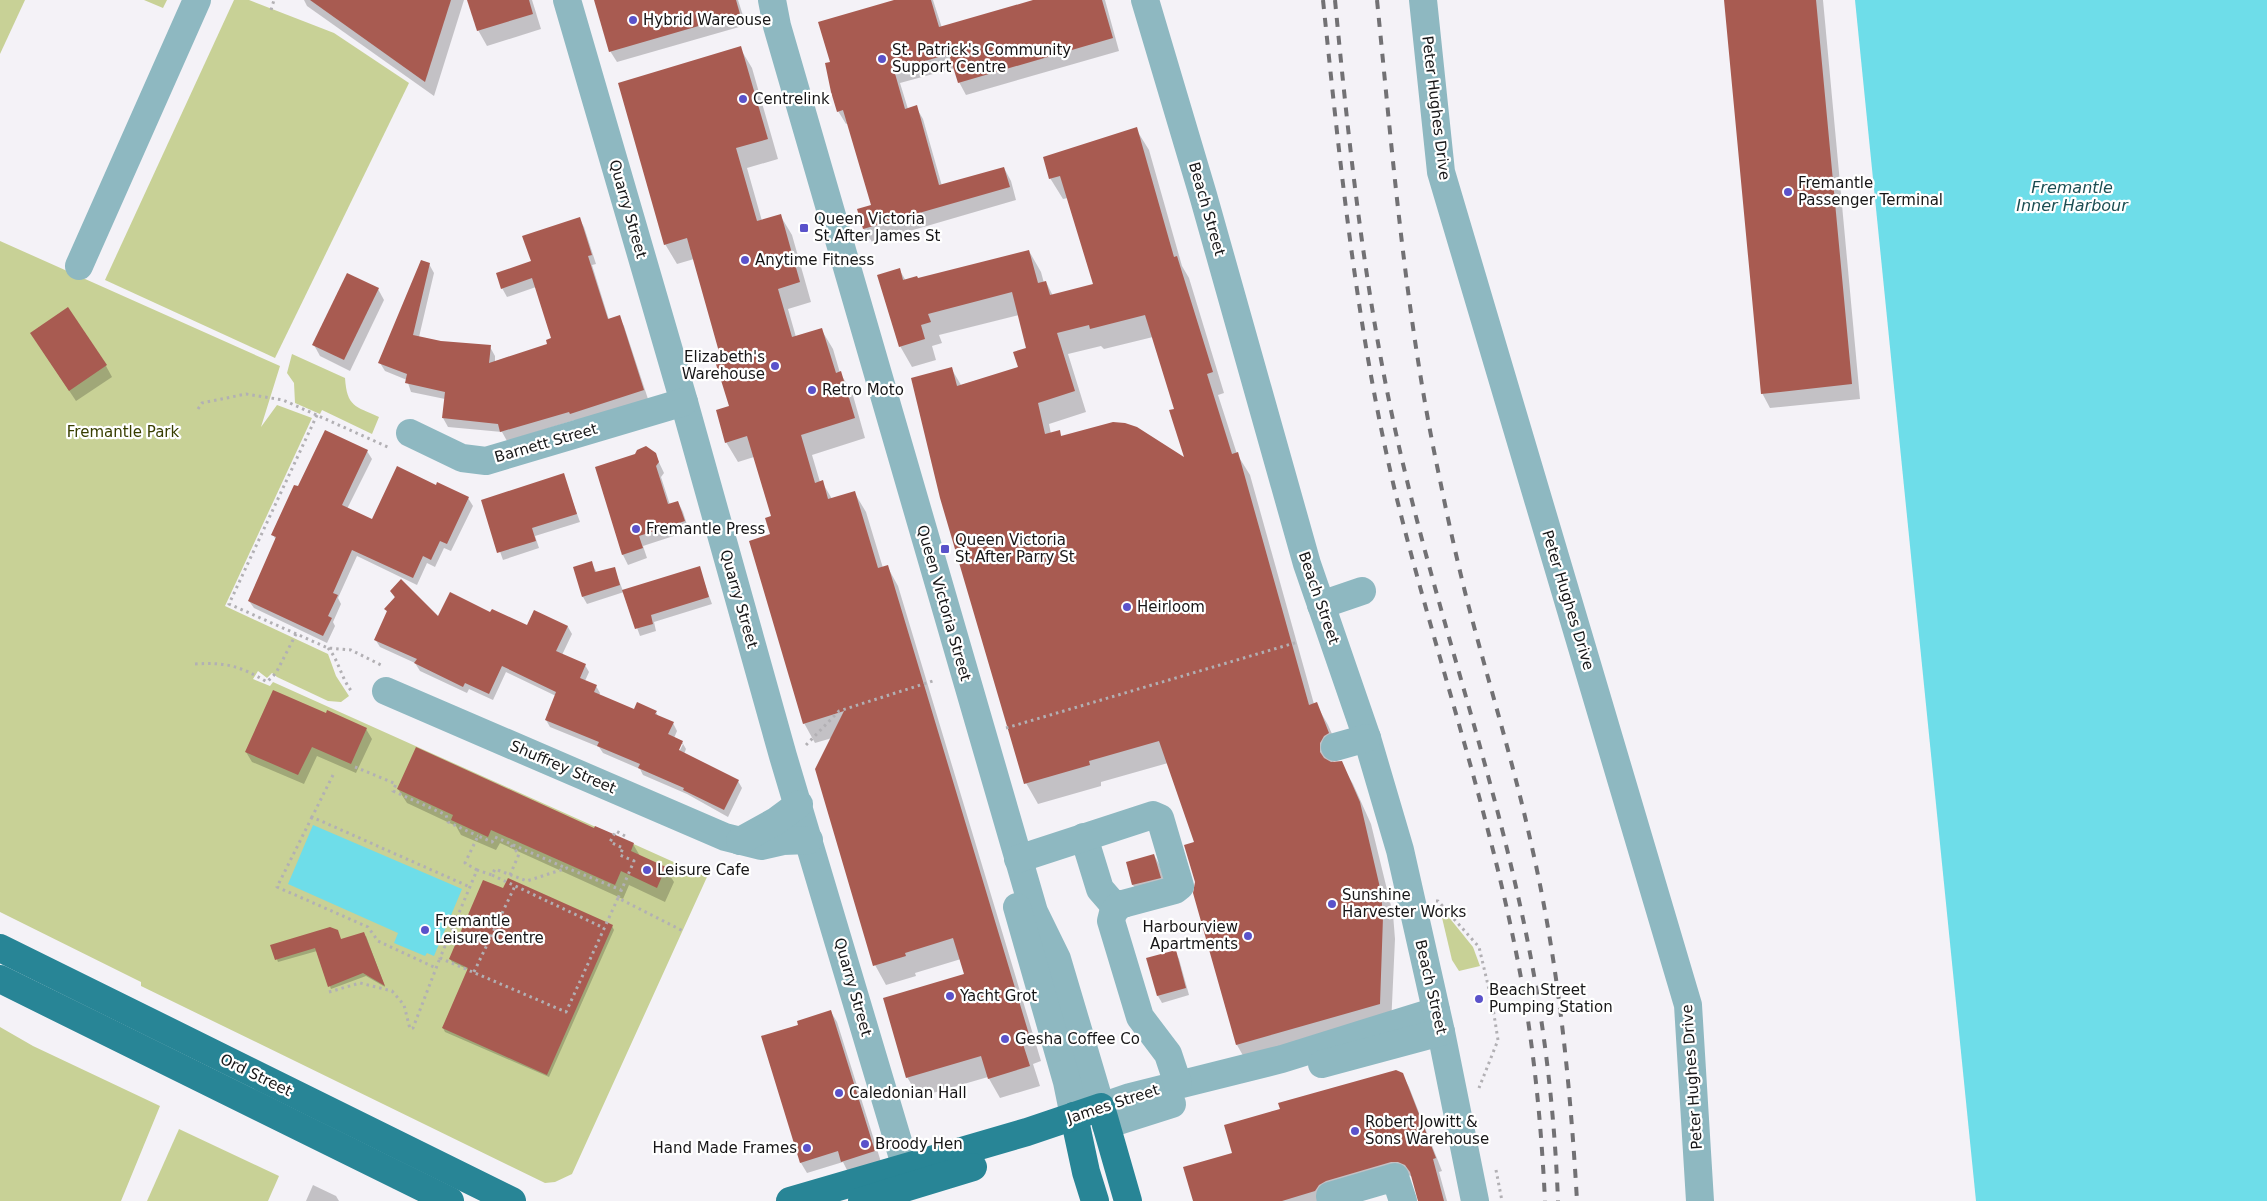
<svg xmlns="http://www.w3.org/2000/svg" width="2267" height="1201" font-family="'DejaVu Sans',sans-serif">
  <style>
    .green { fill: #c8d196 }
    .water { fill: #6edde9 }
    .shadow { fill: #0003; fill-rule: evenodd }
    .building { fill: #a85b51; fill-rule: evenodd }
    .lines { fill: none; stroke-linecap: round; stroke-linejoin: round }
    .path { stroke: #b2b0b4; stroke-width: 3; stroke-dasharray: 2.5 4; stroke-linecap: butt }
    .minor { stroke: #8eb8c1; stroke-width: 28 }
    .major { stroke: #288596; stroke-width: 28 }
    .rail { stroke: #727174; stroke-width: 4; stroke-dasharray: 9 9; stroke-linecap: butt }
    .poi-dot { fill: #5a52ca; stroke: #fff; stroke-width: 2 }
    .labels { text-anchor: middle; stroke-width: 4.5; stroke-linejoin: round; paint-order: stroke }
    .poi-label { font-size: 15px; fill: #171617; stroke: #fff; text-anchor: start }
    .street-label { font-size: 15px; fill: #171617; stroke: #fff }
    .park-label { font-size: 15px; fill: #383e00; stroke: #fff }
    .water-label { font-size: 16px; font-style: italic; fill: #1c4e53; stroke: #fff }
  </style>
  <rect width="100%" height="100%" fill="#f4f2f7"/>
  <g class="green">
    <polygon points="0,0 25,0 0,54"/>
    <polygon points="144,0 167,0 163,8"/>
    <polygon points="234,0 249,0 334,33 409,83 275,358 105,280"/>
    <polygon points="0,241 280,366 261,427 277,405 312,418 225,606 328,654 336,676 349,696 341,702 328,701 277,677 272,673 267,678 258,671 253,679 270,686 273,682 707,877 572,1174 555,1182 545,1183 141,986 141,982 0,912"/>
    <path d="M292 354 345 378C347 407 355 406 379 417L372 434 322 410 320 414 295 403 294 383 287 373Z"/>
    <polygon points="1439,905 1473,947 1480,966 1459,971 1452,960"/>
    <polygon points="0,1027 33,1046 160,1106 121,1201 0,1201"/>
    <polygon points="179,1129 279,1176 268,1201 147,1201"/>
  </g>
  <g class="water">
    <polygon points="1855,0 2267,0 2267,1201 1976,1201"/>
    <polygon points="313,825 462,889 434,956 427,953 425,956 394,943 398,933 288,884"/>
  </g>
  <g class="shadow">
    <polygon points="304,0 464,0 434,96 307,6"/>
    <polygon points="469,0 532,0 541,29 487,46 478,30"/>
    <polygon points="595,0 738,0 746,25 617,62 610,51"/>
    <polygon points="899,0 933,0 942,28 1038,0 1105,0 1119,51 966,95 959,82 955,68 900,83 908,109 916,107 923,119 942,186 1004,168 1011,181 1016,200 872,242 864,229 859,210 872,206 848,123 846,124 838,111 831,63"/>
    <polygon points="1725,0 1823,0 1860,399 1770,408 1762,393"/>
    <polygon points="740,48 752,68 778,159 747,168 762,221 780,215 792,235 811,302 788,309 796,337 821,329 833,349 840,373 852,392 865,438 812,455 820,482 822,482 832,499 854,492 866,512 883,568 887,566 898,586 1041,1061 1033,1064 1040,1086 1000,1098 988,1077 919,1097 907,1077 966,975 961,959 915,973 916,976 886,985 875,965 832,738 815,743 804,723 772,535 772,517 754,457 738,462 726,442 731,407 722,360 694,259 677,264 665,244"/>
    <path d="M1136 129 1149 150 1182 266 1189 278 1224 393 1218 395 1237 454 1250 475 1314 704H1316L1328 725 1341 754 1332 763H1341L1353 784 1371 824 1393 914 1395 939 1391 1026 1249 1066 1237 1045 1196 882V843L1168 763 1101 782V786L1038 804 1026 783 951 368 961 385 1020 368 1027 349 1019 315 939 335 942 343 932 346 936 360 912 367 900 346 899 269 906 281 918 279 1029 251 1041 272 1044 283 1046 282 1053 296 1094 285 1068 198 1063 199 1050 178ZM1153 337 1176 409 1186 460 1062 437 1059 432 1051 434 1049 424 1086 412 1068 354 1101 346 1104 349Z"/>
    <polygon points="579,218 584,227 596,264 592,265 609,320 619,317 624,326 648,399 576,423 575,420 507,441 502,432 448,427 443,418 445,399 411,392 407,380 385,371 380,363 429,264 434,273 419,337 440,342 490,347 495,356 495,363 549,345 553,339 536,287 507,297 502,288"/>
    <polygon points="378,289 384,300 350,371 320,356 314,345"/>
    <polygon points="38,344 106,366 112,377 76,401"/>
    <polygon points="367,451 372,459 347,509 373,521 436,486 468,498 473,506 451,551 444,548 435,567 427,563 417,585 357,556 338,598 341,604 333,622 335,626 327,643 254,608 249,601 276,540 273,535 298,488"/>
    <polygon points="655,454 664,473 661,477 670,505 678,502 683,512 689,531 643,546 647,558 628,565 623,555 597,467"/>
    <polygon points="563,475 580,522 535,536 539,548 503,560 482,501"/>
    <polygon points="591,562 597,573 614,568 623,591 699,568 712,604 654,622 656,631 640,636 624,592 587,604 583,597"/>
    <path d="M391 591 438 618 491 613 528 626 535 612 568 627 572 634 562 655 585 665 589 672 585 681 596 686 600 693 599 696 634 711 656 712 659 718 673 723 677 731 674 738 682 742 686 749 684 754 738 781 742 788 728 817 687 794 643 775 640 769 603 753 599 747 550 727 546 720 556 696 506 672 493 700 469 689 467 693 420 671 415 663 380 647 375 639 388 613 385 609 395 598ZM680 744H683L677 756Z"/>
    <polygon points="326,714 366,729 372,739 356,773 317,756 304,784 252,762 246,752"/>
    <polygon points="398,789 595,829 633,844 640,856 665,868 674,882 665,902 629,885 623,899 500,843 496,850 461,835 456,826 407,803"/>
    <polygon points="1154,855 1160,866 1167,889 1140,896 1133,885 1127,863"/>
    <polygon points="612,926 614,930 549,1077 445,1032 443,1028 469,970 452,962 450,959"/>
    <polygon points="366,936 385,987 366,976 331,989 317,951 278,962 272,946 341,941"/>
    <polygon points="1175,951 1179,959 1189,995 1162,1003 1158,996 1148,959"/>
    <polygon points="831,1012 837,1022 881,1162 848,1172 843,1162 807,1173 801,1163 762,1037 799,1025"/>
    <polygon points="1402,1074 1409,1087 1442,1171 1439,1172 1447,1201 1419,1201 1413,1177 1406,1174 1323,1201 1194,1201 1234,1153"/>
    <polygon points="313,1185 336,1196 339,1201 306,1201"/>
  </g>
  <g class="building">
    <polygon points="310,0 451,0 425,82"/>
    <polygon points="467,0 529,0 533,14 477,31"/>
    <polygon points="594,0 736,0 740,14 609,52"/>
    <polygon points="894,0 931,0 939,27 1033,0 1102,0 1113,38 958,83 949,54 894,70 905,109 917,105 939,185 1004,167 1010,187 863,229 857,209 871,205 843,110 837,112 831,92 825,63 830,62 818,22"/>
    <polygon points="1724,0 1816,0 1852,384 1761,394"/>
    <polygon points="741,46 768,139 736,148 757,221 781,214 800,282 778,289 792,337 822,328 836,373 841,371 855,418 801,435 815,483 823,480 828,499 855,491 878,568 888,565 1031,1041 1023,1044 1030,1066 988,1079 981,1056 906,1078 883,998 964,974 953,938 905,953 906,956 873,966 815,769 844,711 803,724 749,541 770,534 765,518 771,516 747,436 725,443 716,410 729,406 715,361 721,359 687,238 664,245 618,83"/>
    <path d="M1137 127 1174 257 1177 256 1213 372 1207 374 1232 454 1238 452 1309 705 1317 702 1329 733 1324 736 1320 743V752L1324 758 1331 762 1342 761 1360 802 1381 892 1383 917 1380 1004 1236 1045 1193 893 1195 882 1184 845 1194 842 1159 741 1089 761 1090 765 1024 784 940 498 911 378 952 367 957 386 1018 367 1013 352 1026 348 1012 292 928 314 931 322 921 325 925 339 899 347 877 275 900 268 903 280 917 276 918 278 1029 250 1038 283 1046 281 1050 295 1093 284 1060 176 1049 179 1043 157ZM1145 315 1174 409 1169 410 1184 457 1137 427 1125 423 1113 422 1061 436 1060 430 1045 434 1038 403 1075 391 1057 333 1089 325 1090 329Z"/>
    <polygon points="580,217 592,255 588,256 608,319 620,315 644,390 570,414 569,412 500,432 498,424 442,418 445,392 405,383 407,374 378,363 421,260 430,263 413,335 441,341 491,345 489,363 547,344 546,340 551,338 532,278 501,289 496,273 531,261 522,236"/>
    <polygon points="347,273 379,288 344,360 312,345"/>
    <polygon points="68,307 107,365 69,391 30,333"/>
    <polygon points="325,430 368,450 342,505 372,519 397,466 436,485 437,482 469,497 447,544 440,541 431,560 423,556 413,578 352,550 333,593 338,595 328,616 332,618 323,636 248,601 276,537 271,535 294,485 298,486"/>
    <polygon points="646,446 656,453 659,462 656,466 668,504 678,501 685,521 639,536 643,548 622,555 595,467 635,454 637,450"/>
    <polygon points="564,473 577,514 532,528 536,541 497,553 481,500"/>
    <polygon points="592,561 595,572 615,567 620,585 582,597 573,567"/>
    <polygon points="700,566 709,597 651,615 653,624 635,629 622,590"/>
    <polygon points="401,579 438,616 450,592 490,612 492,609 527,625 534,610 568,626 556,651 586,664 580,678 597,685 594,692 634,709 637,702 657,711 655,714 674,722 668,734 683,741 679,750 739,780 724,810 683,790 684,788 638,768 640,764 597,746 599,742 545,720 556,692 502,666 489,694 465,683 463,687 414,663 417,659 374,640 387,611 384,609 395,597 390,591"/>
    <polygon points="273,690 326,713 327,710 367,728 351,764 312,747 298,775 245,752"/>
    <polygon points="416,747 594,828 595,826 634,843 631,851 666,867 657,888 621,871 615,885 491,830 488,837 451,820 453,815 397,789"/>
    <polygon points="1154,854 1161,878 1132,885 1126,862"/>
    <polygon points="508,878 613,925 547,1075 442,1028 468,968 449,959 483,880 503,888"/>
    <polygon points="330,927 338,930 341,939 364,932 385,986 363,973 328,987 315,948 275,960 270,945"/>
    <polygon points="1176,950 1186,988 1157,996 1146,958"/>
    <polygon points="831,1010 875,1151 841,1162 838,1151 800,1163 761,1036 798,1025 797,1021"/>
    <polygon points="1396,1070 1403,1073 1436,1158 1433,1159 1444,1201 1418,1201 1410,1172 1405,1165 1398,1162 1391,1162 1326,1181 1319,1185 1315,1191 1282,1201 1193,1201 1183,1167 1232,1153 1224,1125 1280,1109 1278,1103"/>
  </g>
  <g class="lines">
    <g class="path">
      <polyline points="271,10 274,0"/>
      <polyline points="198,409 202,403 246,394 283,400 390,448"/>
      <polyline points="317,415 229,604 328,648 351,650 381,665"/>
      <path d="M328 648C339 660 341 679 353 693"/>
      <path d="M195 664C226 662 240 666 267 682L276 673 296 634"/>
      <polyline points="1006,728 1298,642"/>
      <polyline points="806,745 839,711 933,681"/>
      <polyline points="355,767 396,784 393,791 446,815 448,822 478,836"/>
      <polyline points="333,775 312,817 470,887"/>
      <polyline points="312,817 277,887 368,927 378,941 436,968"/>
      <polyline points="625,836 616,831 610,842 623,848 620,855 634,861 618,898 685,932"/>
      <polyline points="477,870 465,863 478,836 492,842 495,837 566,868"/>
      <polyline points="492,875 604,928"/>
      <polyline points="510,875 519,854 511,845"/>
      <polyline points="618,898 566,1012 440,958 477,870 492,875 495,869 527,881 567,868 621,890"/>
      <polyline points="1436,901 1438,901 1479,947 1492,1002 1498,1040 1479,1088"/>
      <polyline points="474,972 515,886"/>
      <polyline points="329,992 360,983 392,991 404,1005 410,1029 413,1028 440,958"/>
      <polyline points="1496,1170 1502,1201"/>
    </g>
    <g class="minor">
      <polyline points="567,0 684,402 783,756 906,1168"/>
      <polyline points="772,0 777,26 1034,912 1057,959 1101,1107 1130,1097 1282,1059 1436,1011"/>
      <polyline points="1145,0 1203,195 1307,564 1367,738 1400,850 1441,1032 1475,1201"/>
      <polyline points="1423,0 1441,172 1688,1005 1700,1201"/>
      <polyline points="79,266 197,0"/>
      <polyline points="410,433 462,458 486,461 684,402"/>
      <polyline points="1321,605 1362,591"/>
      <polyline points="386,691 725,837 761,846 783,841 809,840"/>
      <polyline points="1335,747 1367,738"/>
      <polyline points="1084,837 1100,889 1113,904 1123,904"/>
      <polyline points="740,841 776,821 799,804"/>
      <polyline points="1018,859 1153,815 1160,818 1180,886 1175,890 1119,905 1113,913 1111,921 1140,1017 1168,1054 1178,1084"/>
      <polyline points="1017,907 1067,1082 1074,1116"/>
      <polyline points="1322,1064 1441,1032"/>
      <polyline points="1106,1125 1172,1104"/>
      <polyline points="1331,1201 1330,1196 1395,1177 1403,1201"/>
    </g>
    <g class="major">
      <polyline points="0,948 512,1201"/>
      <polyline points="0,979 450,1201"/>
      <polyline points="1074,1116 1086,1172 1095,1201"/>
      <polyline points="790,1201 1027,1132 1101,1107 1128,1201"/>
      <polyline points="862,1201 973,1167"/>
    </g>
    <g class="rail">
      <path d="M1323 0C1340 163 1356 326 1394 487 1432 644 1486 798 1517 957 1533 1037 1541 1119 1545 1201"/>
      <path d="M1335 0C1350 157 1367 315 1404 468 1438 612 1486 752 1518 896 1541 997 1554 1098 1558 1201"/>
      <path d="M1377 0C1393 160 1406 322 1440 480 1448 520 1457 560 1467 600 1488 681 1513 761 1531 843 1558 960 1570 1080 1577 1201"/>
    </g>
  </g>
  <g class="poi-dot">
    <circle cx="633" cy="20" r="5"/>
    <circle cx="882" cy="59" r="5"/>
    <circle cx="743" cy="99" r="5"/>
    <circle cx="1788" cy="192" r="5"/>
    <rect x="799" y="223" width="10" height="10" rx="2.5"/>
    <circle cx="745" cy="260" r="5"/>
    <circle cx="775" cy="366" r="5"/>
    <circle cx="812" cy="390" r="5"/>
    <circle cx="636" cy="529" r="5"/>
    <rect x="940" y="544" width="10" height="10" rx="2.5"/>
    <circle cx="1127" cy="607" r="5"/>
    <circle cx="647" cy="870" r="5"/>
    <circle cx="1332" cy="904" r="5"/>
    <circle cx="425" cy="930" r="5"/>
    <circle cx="1248" cy="936" r="5"/>
    <circle cx="950" cy="996" r="5"/>
    <circle cx="1479" cy="999" r="5"/>
    <circle cx="1005" cy="1039" r="5"/>
    <circle cx="839" cy="1093" r="5"/>
    <circle cx="1355" cy="1131" r="5"/>
    <circle cx="865" cy="1144" r="5"/>
    <circle cx="807" cy="1148" r="5"/>
  </g>
  <g class="labels">
    <g class="poi-label">
      <text x="643" y="25">Hybrid Wareouse</text>
      <text x="892" y="55">St. Patrick's Community<tspan x="892" dy="17">Support Centre</tspan></text>
      <text x="753" y="104">Centrelink</text>
      <text x="1798" y="188">Fremantle<tspan x="1798" dy="17">Passenger Terminal</tspan></text>
      <text x="814" y="224">Queen Victoria<tspan x="814" dy="17">St After James St</tspan></text>
      <text x="755" y="265">Anytime Fitness</text>
      <text x="765" y="362" text-anchor="end">Elizabeth's<tspan x="765" dy="17">Warehouse</tspan></text>
      <text x="822" y="395">Retro Moto</text>
      <text x="646" y="534">Fremantle Press</text>
      <text x="955" y="545">Queen Victoria<tspan x="955" dy="17">St After Parry St</tspan></text>
      <text x="1137" y="612">Heirloom</text>
      <text x="657" y="875">Leisure Cafe</text>
      <text x="1342" y="900">Sunshine<tspan x="1342" dy="17">Harvester Works</tspan></text>
      <text x="435" y="926">Fremantle<tspan x="435" dy="17">Leisure Centre</tspan></text>
      <text x="1238" y="932" text-anchor="end">Harbourview<tspan x="1238" dy="17">Apartments</tspan></text>
      <text x="1489" y="995">Beach Street<tspan x="1489" dy="17">Pumping Station</tspan></text>
      <text x="960" y="1001">Yacht Grot</text>
      <text x="1015" y="1044">Gesha Coffee Co</text>
      <text x="849" y="1098">Caledonian Hall</text>
      <text x="1365" y="1127">Robert Jowitt &amp;<tspan x="1365" dy="17">Sons Warehouse</tspan></text>
      <text x="875" y="1149">Broody Hen</text>
      <text x="797" y="1153" text-anchor="end">Hand Made Frames</text>
    </g>
    <g class="street-label">
      <text transform="translate(1436 108) rotate(83)" y="5">Peter Hughes Drive</text>
      <text transform="translate(628 209) rotate(74)" y="5">Quarry Street</text>
      <text transform="translate(1207 209) rotate(74)" y="5">Beach Street</text>
      <text transform="translate(546 443) rotate(-16)" y="5">Barnett Street</text>
      <text transform="translate(1319 598) rotate(71)" y="5">Beach Street</text>
      <text transform="translate(739 599) rotate(74)" y="5">Quarry Street</text>
      <text transform="translate(1568 600) rotate(73)" y="5">Peter Hughes Drive</text>
      <text transform="translate(944 603) rotate(74)" y="5">Queen Victoria Street</text>
      <text transform="translate(563 767) rotate(23)" y="5">Shuffrey Street</text>
      <text transform="translate(853 987) rotate(74)" y="5">Quarry Street</text>
      <text transform="translate(1431 987) rotate(77)" y="5">Beach Street</text>
      <text transform="translate(256 1075) rotate(26)" y="5">Ord Street</text>
      <text transform="translate(1692 1077) rotate(-94)" y="5">Peter Hughes Drive</text>
      <text transform="translate(1113 1104) rotate(-18)" y="5">James Street</text>
    </g>
    <g class="park-label">
      <text x="123" y="437">Fremantle Park</text>
    </g>
    <g class="water-label">
      <text x="2072" y="193">Fremantle<tspan x="2072" dy="18">Inner Harbour</tspan></text>
    </g>
  </g>
</svg>
